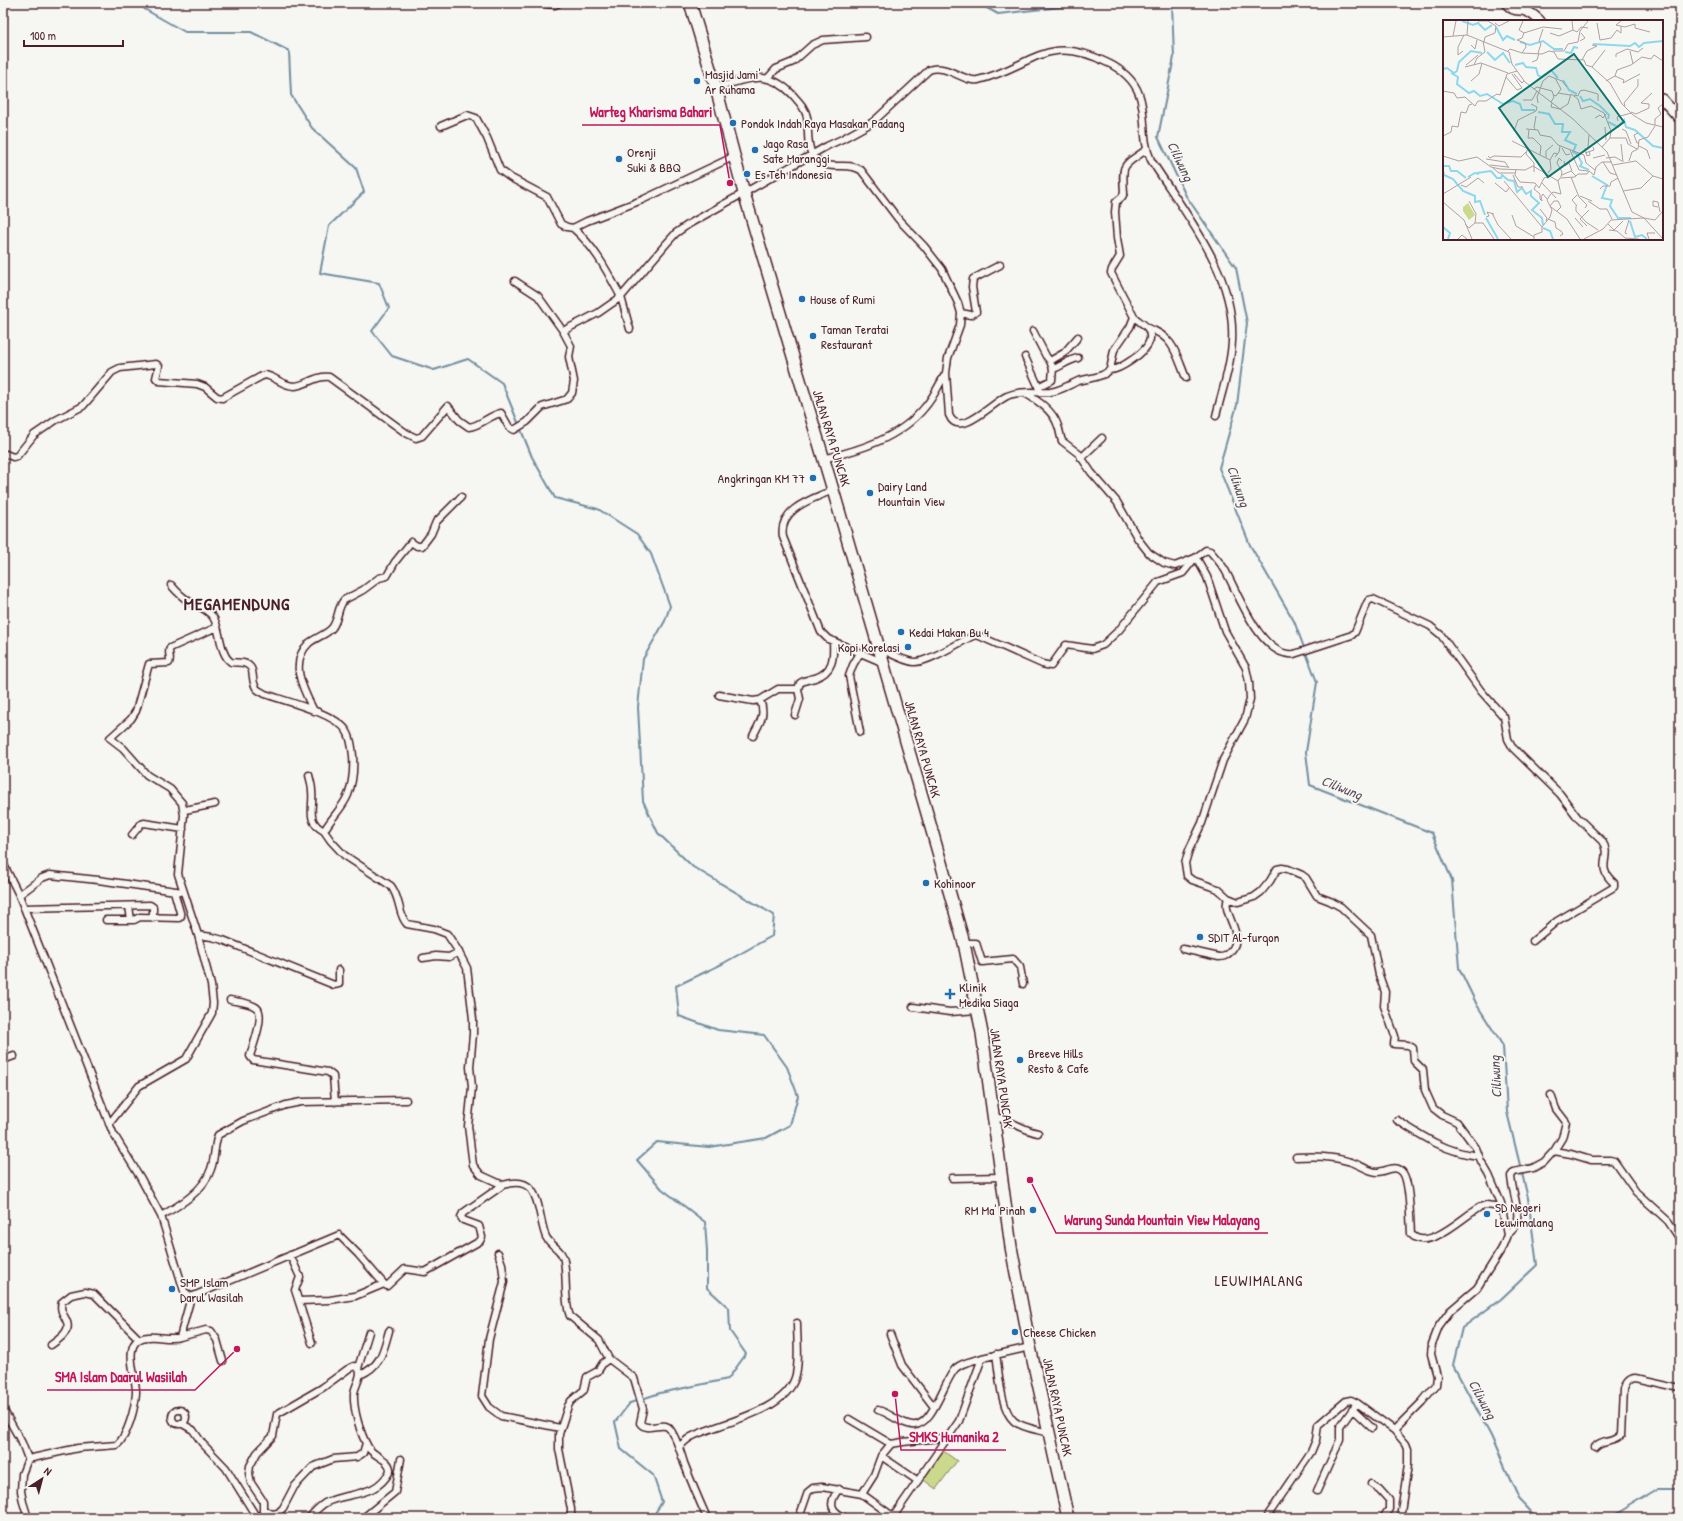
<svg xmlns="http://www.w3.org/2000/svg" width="1683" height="1521" viewBox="0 0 1683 1521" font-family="'Patrick Hand',sans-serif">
<rect width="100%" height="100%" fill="#f6f6f2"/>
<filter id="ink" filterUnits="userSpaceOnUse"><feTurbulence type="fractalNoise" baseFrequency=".025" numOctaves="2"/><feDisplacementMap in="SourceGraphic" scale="8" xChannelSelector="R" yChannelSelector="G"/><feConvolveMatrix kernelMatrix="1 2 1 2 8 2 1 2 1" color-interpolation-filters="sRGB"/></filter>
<g filter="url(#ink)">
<path fill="#cbd98d" stroke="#8a7c5c" d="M942,1450L957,1461L936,1489L921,1478Z"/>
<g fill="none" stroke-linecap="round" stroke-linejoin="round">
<path stroke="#728e9f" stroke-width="2" d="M138,3L146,10L185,32H251L289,51L291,95L312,128L356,168L364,192L329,226L320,273L379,283L389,308L372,331L392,356L434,370L468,359L502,383L532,457L555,498L598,509L637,534L651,554L670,606L665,621L643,659L638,707L643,801L658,833L693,867L774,915L772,936L722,964L676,986L679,1016L718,1030L764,1035L787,1067L798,1096L790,1125L766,1138L709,1147L657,1142L637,1160L662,1189L705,1222L707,1251V1288L729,1308L730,1331L746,1354L728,1379L660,1393L630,1403L615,1422L621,1449L653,1475L662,1502L652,1518
M978,3L998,14L1096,3
M1172,3L1174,57L1158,137L1186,196L1236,268L1247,323L1237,405L1219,468L1250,545L1294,621L1317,682L1306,752L1310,785L1432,833L1452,880L1459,968L1477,1005L1503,1046L1507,1112L1528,1198L1537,1265L1501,1299L1462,1328L1453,1365L1491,1436L1519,1499L1537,1518
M1609,1518L1659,1488H1680"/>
<defs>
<path id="street" d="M540,3L555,5L559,3
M768,78L776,69L793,62L812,45L823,40L866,37
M716,88C747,79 766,68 792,94C798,101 805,107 807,117C809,128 806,146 813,156C829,174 844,160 861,170L899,220L924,246L942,269L958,303L961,313L960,325L948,358L946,373L949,415C959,440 993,402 1007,396C1020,390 1036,393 1050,392C1060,391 1069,385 1078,381C1086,379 1094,378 1102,375C1105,374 1107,372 1110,370L1114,350L1130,327L1134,317L1111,273L1112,269L1120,256L1117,238L1115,212L1116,202L1122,197L1124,193C1122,162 1122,167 1146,150
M441,126L467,115L476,118L487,138L500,170L511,178L547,197L561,224L567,227L573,228L587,221L642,200L735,156
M961,313L971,315L976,312L972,287L973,279L1000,265
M1148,328C1174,337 1176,354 1186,378
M630,329L621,297L666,244L676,233L689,224L827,146L842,139L873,122L929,70C946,63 965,83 978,80C1032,67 1046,32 1108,63C1121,69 1134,80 1139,94C1147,115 1141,139 1151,160C1185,214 1236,273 1232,341C1231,366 1222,391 1216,416
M563,331L598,313L621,297C607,271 595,247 573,228
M1033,331L1046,356L1050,361
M1025,357L1040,390
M1053,369L1050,361L1064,353L1078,337
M1110,370C1120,370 1146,352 1149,342C1151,338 1150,333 1148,329C1146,325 1138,321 1134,317
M1038,387L1052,380L1053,369C1062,366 1068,360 1078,358
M1025,393C1038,401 1053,410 1058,426C1060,431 1060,436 1062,441L1079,454L1091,472L1117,502L1138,539L1149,553L1164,563L1175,566L1195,558L1206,550L1210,551C1215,557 1221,563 1225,570C1238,593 1261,658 1294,654L1352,635L1355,632L1367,603L1369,600L1373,599L1430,626L1441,635L1481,691L1504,717L1508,739L1513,748L1560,794L1578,818L1602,841C1613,857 1594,866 1614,883V887L1557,921L1533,941
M3,453L13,457L17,456L34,435L56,420L83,406L112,372L120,368L156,364L159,366L156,378L159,381L197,384L205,387L217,397L222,398L260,377L265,375C276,377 283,386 295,386C306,385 317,375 329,377L406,433L416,438L422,436L448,406L459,420L469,427C480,426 490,415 501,413L509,427L514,430L527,422L542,407L567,399L572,393L574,381L569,357L571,346L563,331L538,296L515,281
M1081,458L1102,438
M823,459C860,450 900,438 925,407C934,397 939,384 946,373
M833,490C813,499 778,508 783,537L821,632L828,639L884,663
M171,585C177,592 184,599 192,603C200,607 207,609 213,617C221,629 219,654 231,662C235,663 239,662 243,663C258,666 249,681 257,689C259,691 262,692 265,694C285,701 334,713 346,730C351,737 352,747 353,756C354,770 353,782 348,795C342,809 331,818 324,831L331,841L344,855L391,886C401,899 398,915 407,924L434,929L447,934L457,949L467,968L473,1019V1034L470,1067L472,1087L468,1126L473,1165L481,1175L503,1185C543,1173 536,1213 546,1237C551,1246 563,1250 564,1261C567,1276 564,1302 570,1316L599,1340L609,1359L634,1378L643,1409L640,1423C647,1433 663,1421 669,1428C676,1436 681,1453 684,1463C691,1481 699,1500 707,1518
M879,648C890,653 903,661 914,662C927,663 960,642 973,636L977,635L1042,664L1051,666L1066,645L1092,649L1103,645L1119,630L1158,582L1183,573L1195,558L1197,559L1207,577L1225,631L1246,668L1249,682L1250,699L1245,719L1223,760L1202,823L1189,850L1185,863L1187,876L1192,880L1218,889L1228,898L1238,902L1254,897L1261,892L1270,881L1277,869L1282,868L1288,869L1302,875L1306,878L1317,896L1330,901L1341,907L1371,935L1379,975L1385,992L1384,1006L1395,1036L1394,1044L1408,1045L1413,1048L1414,1061L1423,1070L1425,1090L1433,1108L1442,1115L1457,1122L1476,1148L1481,1161L1489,1175L1501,1203L1507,1235L1501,1250L1477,1288L1450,1311L1439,1326L1432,1344L1431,1354L1437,1376L1436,1385L1422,1402L1394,1430
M860,653L853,665L849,676L860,732
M719,695L753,701L760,700L778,689H798
M314,711C304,691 288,663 309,643C316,637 326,635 332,628C339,619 337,608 344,600L363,590L379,578L387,576L395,562L411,542L417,546H422L431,534L436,522L461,497
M795,715L800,699L798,689L800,683C805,680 810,679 815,678C833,672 834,658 833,642
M753,736C760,722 766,715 760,700
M309,775C310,780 312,785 312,791C314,808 305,821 324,831
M185,810L215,804
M132,835L141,824L144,823L183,829
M3,863L19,895L113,1133L140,1177L161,1216L184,1291L191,1297L180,1337C168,1341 152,1333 140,1339C123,1346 137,1379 136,1393C135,1408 128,1435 117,1445L78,1448L28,1459
M19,895L42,878L50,875L98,880L183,892
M129,906L131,920
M24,908L150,905L153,907V918
M106,920H134L140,917L179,918L181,916L174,891
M198,935L212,937L223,940L334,985L339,984V970
M964,943H976L982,962L1013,959L1020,967L1023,984
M1183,949L1219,957C1224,957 1226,956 1230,952C1244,937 1229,922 1227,908C1226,905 1227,901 1228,898
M423,958L436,956L449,957L459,952
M230,1000C238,1002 250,1002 257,1008C265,1015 253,1046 250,1056L253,1060L328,1072L333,1076L335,1102
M913,1007L950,1012L978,1010
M3,1060L14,1056
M994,1117C1010,1119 1022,1130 1038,1133
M1397,1120C1423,1137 1448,1153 1479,1156
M109,1124L139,1086L186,1059L212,1013L213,1003L211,985L198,935L178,874L184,815L182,803L170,789L147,775L123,748L110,738L131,719L136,711L149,664L169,663C172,658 167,653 170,648L217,627
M1554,1151L1571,1154L1591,1160H1610L1614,1161L1636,1192L1668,1221L1680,1239
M1296,1157C1315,1156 1332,1156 1351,1162C1359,1164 1369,1172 1377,1172C1386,1172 1396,1163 1403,1173C1410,1183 1410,1220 1411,1234C1428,1253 1465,1215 1480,1207L1486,1205L1502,1207
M952,1178L1001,1177
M161,1216C180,1205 204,1191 211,1169C215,1158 214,1146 218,1135L243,1121L286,1105L301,1102L406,1100
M1507,1235C1527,1221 1512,1196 1511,1176L1514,1172L1533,1168L1544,1162L1554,1151L1562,1138L1566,1122L1556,1109L1551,1095
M498,1253L502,1264L504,1282L489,1339L482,1396L489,1407L501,1416L560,1428
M290,1255L300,1277L295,1290L312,1343
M191,1297L339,1235L358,1254L384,1284
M299,1301L330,1300L355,1296L384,1284L387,1286L405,1269L425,1272L480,1241L482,1237L479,1226L463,1220L461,1217L463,1213L503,1185
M890,1334L902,1365L934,1407
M180,1337L206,1330L211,1331L217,1340L223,1361
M51,1345C85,1322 56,1320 62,1302L71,1295L85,1292L94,1294L139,1339
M996,1354C999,1371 1000,1409 1014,1421C1022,1428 1039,1430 1049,1433
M358,1368L369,1332
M360,1375C381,1366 383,1352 389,1331
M3,1409L22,1443L28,1459L22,1474L21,1491L23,1502L28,1518
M1352,1409L1372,1428
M878,1410C890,1413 899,1423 912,1425C933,1428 944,1379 956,1368C963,1362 974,1361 982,1358
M172 1417a7 7 0 1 1 14 0a7 7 0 1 1-14 0Z
M849,1419L891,1444
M181,1423L193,1430L202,1443L226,1468L257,1518
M679,1447C683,1443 688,1438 693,1436C722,1422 784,1412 795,1378C800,1363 797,1339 797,1323
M1595,1447C1602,1438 1614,1443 1621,1434L1623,1389C1625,1383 1628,1378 1635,1378L1680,1388
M881,1456L918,1481
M1371,1484L1379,1489L1389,1500V1509L1383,1518
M839,1489C828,1503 830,1511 846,1518
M1317,1491L1340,1440V1427L1357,1403L1394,1430L1406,1444L1408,1449V1465L1400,1518
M862,1494L874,1475L881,1456L891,1444L903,1442L949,1437
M264,1510L272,1514L278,1513L283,1508L294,1487L313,1467L333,1459L357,1457L363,1453L366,1443
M893,1517L959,1421L982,1358L1030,1347
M263,1518V1501L251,1483L249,1473L250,1466L257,1453L273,1436L277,1414L322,1388L348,1369L354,1366L358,1368L360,1372C360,1380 355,1386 354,1393C353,1409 360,1433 368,1447C373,1457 391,1459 390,1471C375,1499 348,1491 325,1503C319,1507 314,1512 309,1518
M363,1518L395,1492L401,1459
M571,1518V1509L559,1449V1434L568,1406L571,1401L584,1390L587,1377L598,1371L603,1363L609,1359
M799,1518L808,1492L813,1488L822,1487L862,1494L895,1518
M1266,1518L1311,1452L1316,1440L1318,1425L1346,1401L1351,1400L1357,1403"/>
<path id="secondary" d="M1506,3C1514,12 1516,9 1526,11C1532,13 1536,17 1540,21
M1662,99L1680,119"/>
<path id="highway" d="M690,3L716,88L744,193L833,490L926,810L964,943L982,1033L1011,1247L1030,1347L1068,1518"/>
</defs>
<use href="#street" stroke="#4a1f2b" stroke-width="9"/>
<use href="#secondary" stroke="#4a1f2b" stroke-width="12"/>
<use href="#highway" stroke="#4a1f2b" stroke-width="14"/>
<use href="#street" stroke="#f6f6f2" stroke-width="6"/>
<use href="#secondary" stroke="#f6f6f2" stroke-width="9"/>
<use href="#highway" stroke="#f6f6f2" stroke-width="11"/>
</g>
</g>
<g fill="#1f6fb2" stroke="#f6f6f2" stroke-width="1.5">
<circle cx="697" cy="81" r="4"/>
<circle cx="733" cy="123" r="4"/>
<circle cx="755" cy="150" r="4"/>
<circle cx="619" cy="159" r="4"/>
<circle cx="747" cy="174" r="4"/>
<circle cx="802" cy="299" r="4"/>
<circle cx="813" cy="336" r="4"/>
<circle cx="813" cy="478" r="4"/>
<circle cx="870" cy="493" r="4"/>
<circle cx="901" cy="632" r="4"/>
<circle cx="908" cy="647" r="4"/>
<circle cx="926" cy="883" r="4"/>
<circle cx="1200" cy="937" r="4"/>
<path d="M948 988h4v4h4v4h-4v4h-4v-4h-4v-4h4z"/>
<circle cx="1020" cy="1060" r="4"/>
<circle cx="1033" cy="1210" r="4"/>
<circle cx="1487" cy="1214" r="4"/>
<circle cx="172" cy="1289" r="4"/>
<circle cx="1015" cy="1332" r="4"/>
</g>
<g text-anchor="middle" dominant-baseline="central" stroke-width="3.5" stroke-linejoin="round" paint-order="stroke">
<g font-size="13" fill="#4a1f2b" stroke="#f6f6f2" text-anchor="start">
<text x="705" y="74">Masjid Jami'<tspan x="705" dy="15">Ar Ruhama</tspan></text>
<text x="741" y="123">Pondok Indah Raya Masakan Padang</text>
<text x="763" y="143">Jago Rasa<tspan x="763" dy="15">Sate Maranggi</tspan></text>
<text x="627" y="152">Orenji<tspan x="627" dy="15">Suki &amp; BBQ</tspan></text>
<text x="755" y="174">Es Teh Indonesia</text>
<text x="810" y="299">House of Rumi</text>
<text x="821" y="329">Taman Teratai<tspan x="821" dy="15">Restaurant</tspan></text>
<text x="805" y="478" text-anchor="end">Angkringan KM 77</text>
<text x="878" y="486">Dairy Land<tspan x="878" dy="15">Mountain View</tspan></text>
<text x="909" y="632">Kedai Makan Bu 4</text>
<text x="900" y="647" text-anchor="end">Kopi Korelasi</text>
<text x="934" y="883">Kohinoor</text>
<text x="1208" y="937">SDIT Al-furqon</text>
<text x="959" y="987">Klinik<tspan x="959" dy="15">Medika Siaga</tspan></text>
<text x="1028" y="1053">Breeve Hills<tspan x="1028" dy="15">Resto &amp; Cafe</tspan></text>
<text x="1495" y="1207">SD Negeri<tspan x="1495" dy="15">Leuwimalang</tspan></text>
<text x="1025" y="1210" text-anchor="end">RM Ma' Pinah</text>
<text x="180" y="1282">SMP Islam<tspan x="180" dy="15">Darul Wasilah</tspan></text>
<text x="1023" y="1332">Cheese Chicken</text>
</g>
<g font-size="13" fill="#4a1f2b" stroke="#f6f6f2">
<text transform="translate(832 438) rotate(73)">JALAN RAYA PUNCAK</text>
<text transform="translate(923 749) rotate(74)">JALAN RAYA PUNCAK</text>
<text transform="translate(1002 1078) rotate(82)">JALAN RAYA PUNCAK</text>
<text transform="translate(1058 1407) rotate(78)">JALAN RAYA PUNCAK</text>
</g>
<g font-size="14" font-style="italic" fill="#5b4d5c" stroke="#f6f6f2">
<text transform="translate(1181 161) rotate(65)">Ciliwung</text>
<text transform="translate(1239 486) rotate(71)">Ciliwung</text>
<text transform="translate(1342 787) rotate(22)">Ciliwung</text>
<text transform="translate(1495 1077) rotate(-93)">Ciliwung</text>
<text transform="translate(1483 1399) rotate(62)">Ciliwung</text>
</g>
<g font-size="15" letter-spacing="1" fill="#4a1f2b" stroke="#f6f6f2">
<text x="1259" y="1280">LEUWIMALANG</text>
</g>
<g font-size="17" font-weight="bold" letter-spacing="1" fill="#4a1f2b" stroke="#f6f6f2">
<text x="237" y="603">MEGAMENDUNG</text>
</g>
</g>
<g transform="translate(1443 20)">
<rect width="220" height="220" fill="#f6f6f2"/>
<path d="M25,183L32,195L26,200L20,191V187Z" fill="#cbd98d"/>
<path fill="none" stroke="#8dd8ed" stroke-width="2" d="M19,1L30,5L35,3L42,10L49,5M53,7L60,20L64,16L72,20M77,22L87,25L100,21L111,29H120M150,24L187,26L192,23L196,27L201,23L220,21M44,32L52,40L60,33L67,43M122,32L128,33L131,27L135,28M72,45L80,43L83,47L93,48L95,55L98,57L108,50L115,58M0,49L4,48L11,53L14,51L16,42L28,31L39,33M8,53L15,57L14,64L26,73L31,71L37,76L44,74L60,84L70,81L77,84L79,90H92M120,60L126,70L134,74M137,76L140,81L147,79L157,86L166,95L165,99M95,92L106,94L112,104H120L119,112H127L122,120L133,125L130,132L134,134L139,143L137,146L146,150M165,102L175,107L181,100L183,107L192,110L210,126L220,128M0,146H6L8,151H14L23,158M0,151L1,155L10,159L20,171L32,176V182L37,181L42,195M34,153L48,151L54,158H58L59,155L65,160L71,161L74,172L79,168L83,174L88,171V176L96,183L89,190L99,198L100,205M149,156L164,165L159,178L169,180L167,186L175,198H188M25,157L32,153L36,154M43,198L55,219M187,201L192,217L199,215L204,219M0,203V207L7,213L5,219M100,208L107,211L110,219"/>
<path fill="none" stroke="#b1a0a2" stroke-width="1" d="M35,1H45L53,6L52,13L42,17L41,22M80,1L76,10L81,13M129,1L130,10L134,12L138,7L145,8M178,1L173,5L182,7L192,4V8L207,12M52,3L56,6L66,1M154,3L157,20L168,18L174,10L178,13V6M81,13L100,7L119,9M107,13L116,16L130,10M24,15L25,1M10,16L13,1M0,17L24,15L66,32L69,44L82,62L130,99L164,132L189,192L201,198L220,219M137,21L142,18L138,13M28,25L32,29L34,20M20,31L15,35V27L21,15M65,31L67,29L79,33L99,34L106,31L111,32L115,39L141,40L143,45L149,47L167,63L179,84L190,95L203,103L220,107M110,31H121L125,24L135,22L137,11L145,1M187,31L190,44M79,33L83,27L82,23L74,20L79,18L81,13M95,33L98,24L96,21L100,9M173,37V34L184,29L195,32L200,28M139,40L144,31L154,26L149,25M89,42L94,40L96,33M23,45L35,35M31,45L34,38L42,32L40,21M22,47L38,43L65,53M149,47L162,30M71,54L79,63L81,61M172,56L181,60L180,63L197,54M63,57L74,70L79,68L69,54M28,61L36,54L39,43M163,61L172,56L174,50L188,45L199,37L208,39L211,35L220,41M91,69L94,67L109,71L111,77L108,82M0,71L11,73L14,78L22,77L32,86L35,81H43L54,74L57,75L64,54L74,51M115,73L127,75M111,75L113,76L118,69L112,58M131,75L135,76L137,71L141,70L155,74V81M80,80H89L94,71M95,83L94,77L100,61L106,56L119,61L124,67M109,83L108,87L117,89M182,86L181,83L195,66V59M117,89L125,84L128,74L135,79L138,89L148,86L161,93L168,111L167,118M188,92L193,94L206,88V84L198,83L209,73M93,96L91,108L93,110M152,98L157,95L160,98L163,94M175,101L174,97L188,93M212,105V99L218,94L215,88L220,84M162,107L163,120M83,109L95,110L97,115L108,117L115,125L141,135L143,143L152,150M179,109L183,111L188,124M86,110L85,118H90L98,126L97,135M71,111L75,100L93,91L94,87L88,84M195,113L191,115L194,123H196M0,116L8,112L9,106L15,107L18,92L23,93L26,85L29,84M69,121L107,140L108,149L105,153M178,124L180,142M196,126L204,130L207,139M85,127L83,134L91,143V152M145,127L146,115M159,127L167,118H183L185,124L194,129M119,128L123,135L127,134M142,128L144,136L147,135L146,131M127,130L136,150L145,151M142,133L151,130L150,127M0,136L16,141L34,137L48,147L57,149L82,150L90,146L115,161M45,136L47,138L51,136L78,137L83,132M112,137L116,132L117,126M103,138V131L110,125M150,138L162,135M163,138L172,137L179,141M43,139L62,142L66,148M107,140L111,133L115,134M121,141L122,146L126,143L129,151M186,141L189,132L195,129L196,120L205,117L212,106M160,142L167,153L174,155M47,145L65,147M170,145L193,141L210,156L220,159M50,148L56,153H72M73,149L72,155L77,162L92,163L96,168L101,158L108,156M70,155L75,167H80M119,155L128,151L133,156M118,157L119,152L114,143L116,138L119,141M128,157L136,177L144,185L142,188M61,161L99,207M52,163L63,172L66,168M99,163L113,178M18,165L23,167L35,158L41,163M93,165L91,169L97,174V179L99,181L98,177L100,174L104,179M157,169L160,166H167L168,162L175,158M180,171L198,168L210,156M0,174L28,157M137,176L149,181M145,181L157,189H164L169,199M0,182L21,200L29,219M107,186L111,181H115L118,187L114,191M133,186V191L143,202L155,210M134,186L129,180L134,175M108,187L124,199L137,219M215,187L210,186V181L215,182L217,192M97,189L104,198L103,201M49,193L55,205L68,219M69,195L73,206L91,217M43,197L46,196L44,192L51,194M132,198L140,207M105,199L112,202L113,208L118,211L120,214L117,216M32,203H40L51,219M22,204L26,208L32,203L33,194L26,181M165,204L171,210L180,201M144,206L137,199L146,190M166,210L174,211L182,218L196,219M184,214L182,213L186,200M15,219L19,215L24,219M91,219V215L99,212V207L107,197L109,190L104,180L107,175L110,172L118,174L115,161L117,158L132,157L135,154H144L146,151L151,155L153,147L159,142H169M141,219L160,209L168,200L201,198L212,200L220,191M206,219L204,213H212"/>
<path fill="#0f766e" fill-opacity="0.15" stroke="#0f766e" stroke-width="2" d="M131,34L181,102L105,157L56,88Z"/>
<rect width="220" height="220" fill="none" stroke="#4a1f2b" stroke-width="2"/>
</g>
<path fill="none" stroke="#c2185b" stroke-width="1.5" d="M730 183L720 125H582M1030 1180L1056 1233H1268M237 1349L195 1390H47M895 1394L901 1450H1006"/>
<g fill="#c2185b" stroke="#f6f6f2" stroke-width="1.5">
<circle cx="730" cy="183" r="4"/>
<circle cx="1030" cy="1180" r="4"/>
<circle cx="237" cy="1349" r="4"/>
<circle cx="895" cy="1394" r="4"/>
</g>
<g font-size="14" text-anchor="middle" font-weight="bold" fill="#c2185b" stroke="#f6f6f2" stroke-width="3.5" stroke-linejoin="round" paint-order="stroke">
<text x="651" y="117">Warteg Kharisma Bahari</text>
<text x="1162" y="1225">Warung Sunda Mountain View Malayang</text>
<text x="121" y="1382">SMA Islam Daarul Wasiilah</text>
<text x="954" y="1442">SMKS Humanika 2</text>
</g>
<rect width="1683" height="1521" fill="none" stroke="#f6f6f2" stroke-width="16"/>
<rect x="8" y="8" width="1667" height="1505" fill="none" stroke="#4a1f2b" stroke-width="1.5" filter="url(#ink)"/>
<g transform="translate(42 1479) rotate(36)" stroke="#f6f6f2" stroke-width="3" paint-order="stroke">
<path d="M0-3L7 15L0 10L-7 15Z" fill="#4a1f2b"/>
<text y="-6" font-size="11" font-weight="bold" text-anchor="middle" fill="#4a1f2b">N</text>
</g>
<path d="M24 40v6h99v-6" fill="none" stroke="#4a1f2b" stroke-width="2"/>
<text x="30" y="40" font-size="12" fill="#4a1f2b" stroke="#f6f6f2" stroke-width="3" paint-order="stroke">100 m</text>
</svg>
